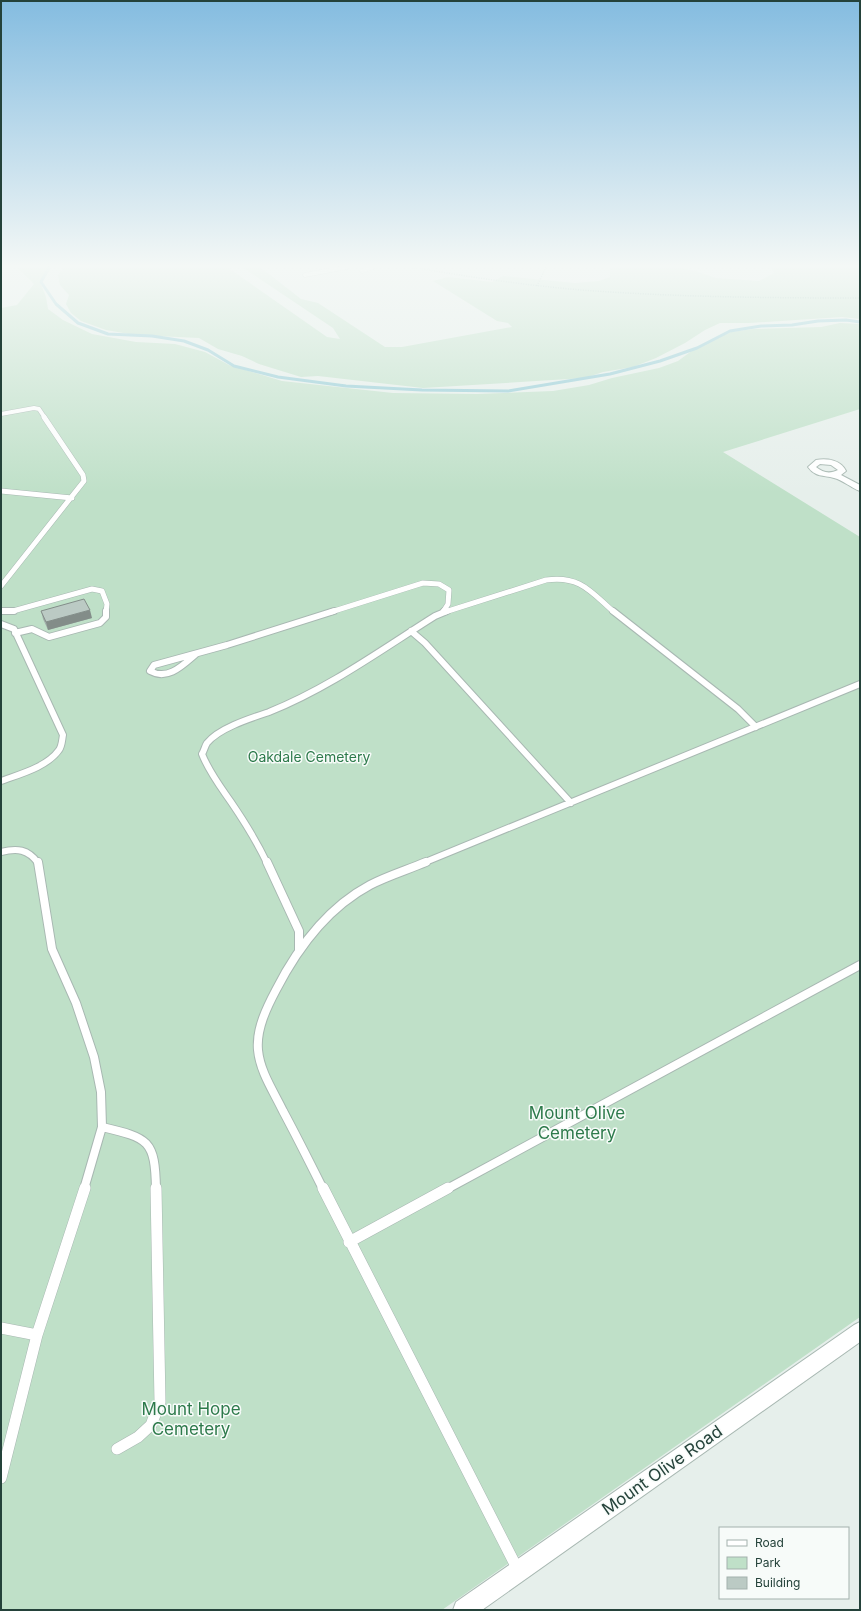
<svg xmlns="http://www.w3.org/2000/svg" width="861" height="1611" viewBox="0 0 861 1611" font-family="Inter,sans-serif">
<rect width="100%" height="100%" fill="#e6efeb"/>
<path fill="#bfe0c8" d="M17,267H52L41,284L46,297L48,309L63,320L92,334L136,342L175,344L205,352L229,365L282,381L393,393L477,394L553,391L589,385L612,378L659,368L678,361L697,347L731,332L753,329L821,327L840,323L860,324V409L723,452L860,537V1317L442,1610H1V308L17,305L34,284Z
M64,267H227L327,337L340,339L333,328L242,267H260L301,299L318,303L385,347H402L512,327L508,323L497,321L433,281L448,277L492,282L503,276L575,283L599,281L610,277V268L608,267H675L692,270L716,278L759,281L774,273L770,267H860V319L842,317L749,323H720L705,330L685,343L656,358L633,367L603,372L585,378L423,388L318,376L301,377L259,364L242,356L218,349L199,338L135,335L106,330L81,321L71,313L66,304L69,295L60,285L58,275Z"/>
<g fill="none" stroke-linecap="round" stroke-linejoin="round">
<path stroke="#8ec9d4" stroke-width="3" d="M49,267L41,282L56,304L78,323L108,334L152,336L184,341L208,350L234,366L278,377L346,386L422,390L508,391L610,374L660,361L697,348L730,331L761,326L792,325L818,321L846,320L860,322"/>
<defs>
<path id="service-far4" d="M362,271L373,267
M305,275L347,267
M1,414L34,408L39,409L45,418"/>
<path id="service-far3" d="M1,491L72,498
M1,586L84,481L83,475L44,417
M1,611H13L92,589L102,591L107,604L106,612
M331,612L423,583L439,584L449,590L448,604L443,612
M445,612L546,580C580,575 591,592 614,612"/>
<path id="service-far2" d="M1,611H14
M613,611L738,709L756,727
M442,613L444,611
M1,624L14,629L63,735C62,740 62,746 59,750C47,767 20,774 1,781
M411,631L425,643L571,803
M15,633L32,629L49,637L100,623L106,617V611
M196,654C183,665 168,681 150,671L154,665L227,645L334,611
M1,852C17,848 28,849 38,863
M267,863C257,842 244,821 231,802C220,786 209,772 202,754C204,751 205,746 207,743C219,728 251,718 269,712C329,688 381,650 435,616L447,611
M423,863L860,684"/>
<path id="service-far1" d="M38,862L52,949L76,1003L94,1057L101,1092L102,1127L84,1189
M267,862L299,931V951
M102,1127C149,1138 155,1140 156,1189
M323,1189C310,1163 297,1137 283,1111C274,1092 260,1072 258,1050C256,1029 267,1007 276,990C298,947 327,908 370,885C387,876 407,870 426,862
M447,1189L860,965"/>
<path id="service" d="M323,1188L518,1570
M349,1242L448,1188
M1,1328L37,1335
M117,1449L138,1437L151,1425L160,1402L156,1188
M1,1478L37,1335L85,1188"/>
<path id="minor" d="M816,460C827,458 841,460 846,471L841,475L860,485V491C851,488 843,480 834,478C823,475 815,477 808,467ZM820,464L831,465L838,470C830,474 823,473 816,467Z"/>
<path id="tertiary" d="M860,1322V1342L482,1610H453L456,1602L854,1325Z"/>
</defs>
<use href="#service-far4" stroke="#a8b8b2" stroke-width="5"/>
<use href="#service-far3" stroke="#a8b8b2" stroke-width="6"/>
<use href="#service-far2" stroke="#a8b8b2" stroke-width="8"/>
<use href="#service-far1" stroke="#a8b8b2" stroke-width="10"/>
<use href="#service" stroke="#a8b8b2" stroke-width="12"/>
<use href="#minor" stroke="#a8b8b2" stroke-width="2"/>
<use href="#tertiary" stroke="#a8b8b2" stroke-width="2"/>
<path stroke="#86b3a5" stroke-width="1.5" stroke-dasharray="1 1.5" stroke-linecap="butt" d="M412,267C468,277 524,285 581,290C674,297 767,298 860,298
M537,286L546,267"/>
<use href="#service-far4" stroke="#fff" stroke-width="4"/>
<use href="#service-far3" stroke="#fff" stroke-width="5"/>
<use href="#service-far2" stroke="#fff" stroke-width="6"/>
<use href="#service-far1" stroke="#fff" stroke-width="8"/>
<use href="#service" stroke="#fff" stroke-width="11"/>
<use href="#minor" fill="#fff" fill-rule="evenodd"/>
<use href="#tertiary" fill="#fff" fill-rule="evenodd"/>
</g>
<path fill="#a1aea9" d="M41,611L92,618L48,630L43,619Z"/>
<path fill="#838d89" d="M90,610L92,618L48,630L46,622Z"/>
<path fill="#bbcac4" stroke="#838d89" d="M84,599L90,610L46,622L41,611Z"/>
<linearGradient id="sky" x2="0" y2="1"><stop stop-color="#84bce0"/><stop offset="0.54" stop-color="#f4f8f6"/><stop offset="1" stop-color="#f4f8f6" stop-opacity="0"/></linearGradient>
<rect width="861" height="493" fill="url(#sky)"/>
<g text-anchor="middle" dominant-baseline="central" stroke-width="3" stroke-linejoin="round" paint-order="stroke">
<g font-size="14" fill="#2d7a4b" stroke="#f7fbf9">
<text x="309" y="756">Oakdale Cemetery</text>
</g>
<g font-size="17" fill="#2d7a4b" stroke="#f7fbf9">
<text x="577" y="1113">Mount Olive<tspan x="577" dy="20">Cemetery</tspan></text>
<text x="191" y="1409">Mount Hope<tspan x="191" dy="20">Cemetery</tspan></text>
</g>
<g font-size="17" fill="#24423a" stroke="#f7fbf9">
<text transform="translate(662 1470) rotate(-35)">Mount Olive Road</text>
</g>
</g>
<rect width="861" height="1611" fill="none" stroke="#24423a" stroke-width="4"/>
<rect x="719" y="1527" width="130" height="72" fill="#f7fbf9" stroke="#a3b1ad"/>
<rect x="727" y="1540" width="20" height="6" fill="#ffffff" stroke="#a3b1ad"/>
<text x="755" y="1547" font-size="12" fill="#24423a">Road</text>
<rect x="727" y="1557" width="20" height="12" fill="#bfe0c8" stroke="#a3b1ad"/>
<text x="755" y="1567" font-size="12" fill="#24423a">Park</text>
<rect x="727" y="1577" width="20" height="12" fill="#bbcac4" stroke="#a3b1ad"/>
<text x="755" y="1587" font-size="12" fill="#24423a">Building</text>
</svg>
